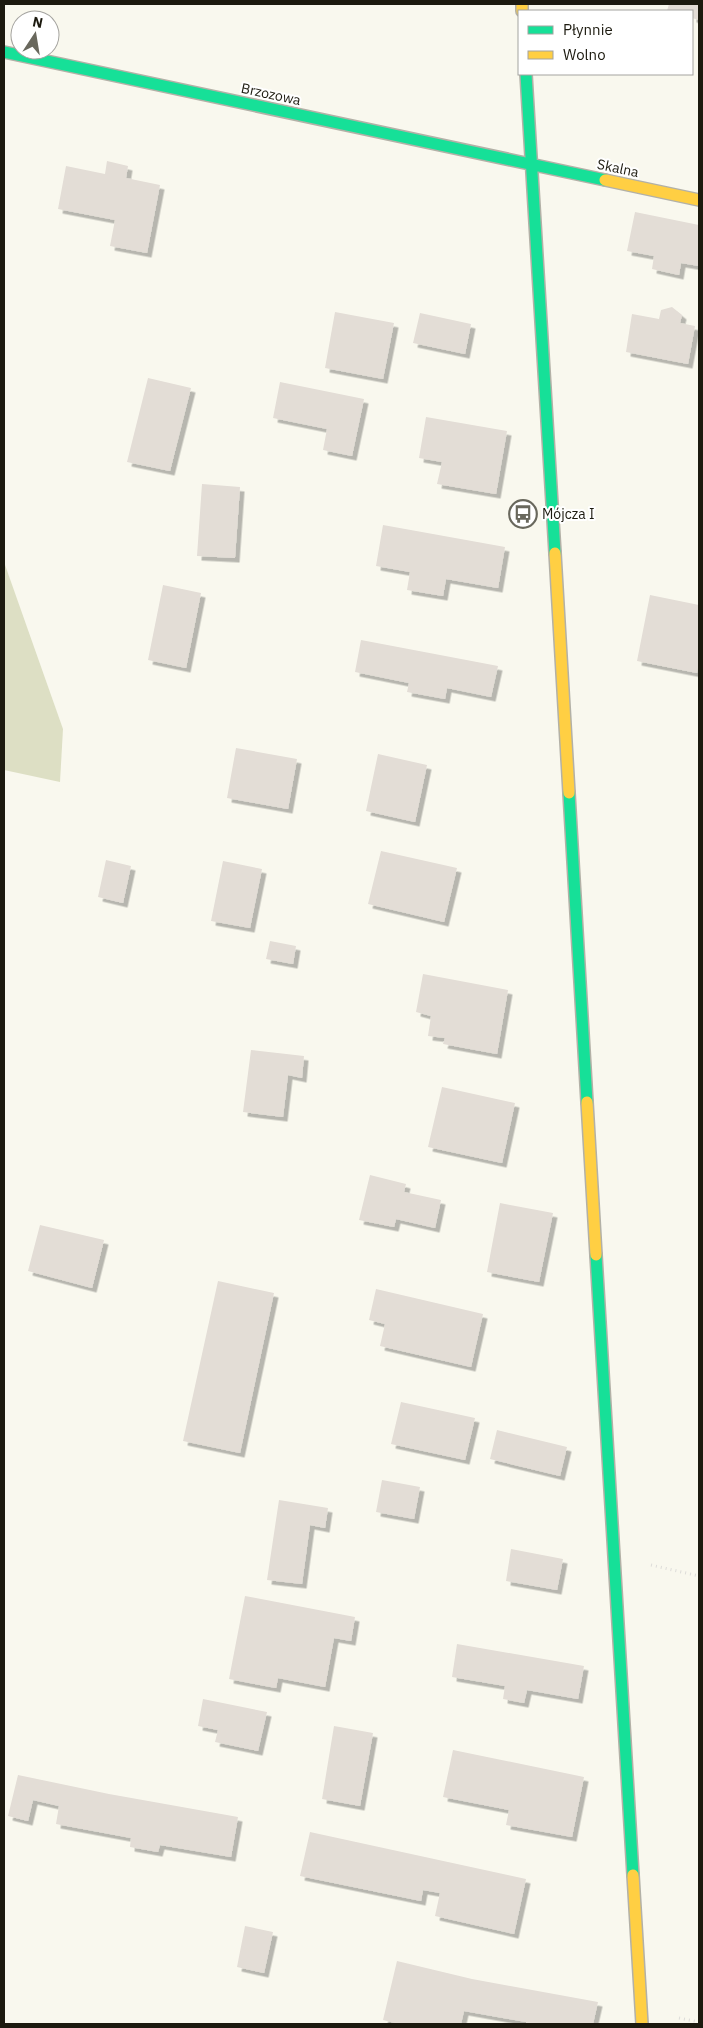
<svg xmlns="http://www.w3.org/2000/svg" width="703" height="2028" viewBox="0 0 703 2028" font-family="'IBM Plex Sans',sans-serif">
<defs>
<filter id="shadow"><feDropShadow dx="4.5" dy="4.5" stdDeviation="0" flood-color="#0004"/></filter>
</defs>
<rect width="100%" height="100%" fill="#f9f8ee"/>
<path fill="#dddfc4" d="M4,562L63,729L60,782L4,770Z"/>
<path fill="#e3ddd6" filter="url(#shadow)" d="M669,4H699V20L692,18V11H667Z
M107,161L128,166L126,178L160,185L147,253L110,246L115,220L58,209L66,166L105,174Z
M635,212L699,225V266L681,263L679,275L652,269L654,256L627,251Z
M672,307L682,315L680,323L695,326L688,364L626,352L632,314L659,319L661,310Z
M335,312L394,323L383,379L325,368Z
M420,313L471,324L465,354L413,343Z
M148,378L191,388L170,471L127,462Z
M280,382L364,399L352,456L323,450L327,429L273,418Z
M426,417L507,431L496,494L437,484L442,462L419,458Z
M202,484L240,487L235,558L197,556Z
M383,525L505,547L498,588L446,579L443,596L407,590L410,572L376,566Z
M163,585L201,593L186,668L148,660Z
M650,595L699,605V662L697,673L637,661Z
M361,640L498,666L491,697L447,688L445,699L407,692L409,683L355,672Z
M236,748L297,759L288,809L227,798Z
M378,754L427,765L415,822L366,811Z
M381,851L457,868L444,922L368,904Z
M106,860L131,866L123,903L98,897Z
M223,861L262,869L250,928L211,921Z
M270,941L296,946L293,964L266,959Z
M423,974L508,990L497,1054L443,1044L445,1038L428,1036L431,1016L416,1012Z
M251,1050L304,1056L302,1078L288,1075L283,1117L243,1112Z
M442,1087L515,1103L502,1163L428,1147Z
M370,1175L406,1184L404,1192L441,1200L435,1228L396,1219L394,1227L359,1220Z
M500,1203L553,1213L539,1282L487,1272Z
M40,1225L104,1240L92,1288L28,1271Z
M218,1281L274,1293L240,1453L183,1441Z
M376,1289L483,1314L471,1367L380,1346L385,1324L369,1320Z
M401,1402L475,1418L465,1460L391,1444Z
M497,1430L567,1447L560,1476L490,1459Z
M382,1480L420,1487L414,1519L376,1512Z
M279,1500L328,1508L325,1528L310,1525L302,1584L267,1580Z
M511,1549L563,1559L557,1590L506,1581Z
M245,1596L355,1617L351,1641L334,1638L325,1687L278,1678L276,1688L229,1679Z
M457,1644L584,1666L578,1699L527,1690L524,1703L503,1699L505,1686L452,1677Z
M203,1699L267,1712L258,1751L215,1742L218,1730L198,1726Z
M334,1726L373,1733L360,1806L322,1799Z
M453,1750L584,1777L572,1837L506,1825L509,1810L443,1797Z
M18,1775L109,1794L238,1817L231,1857L160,1845L158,1852L130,1847L131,1838L56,1824L59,1806L33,1800L28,1821L8,1816Z
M310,1832L526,1879L514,1934L435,1916L440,1893L423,1890L421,1901L300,1876Z
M245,1926L273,1932L264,1973L237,1967Z
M397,1961L472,1979L598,2002L593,2024H526V2022L464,2011L461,2024H399L383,2020Z"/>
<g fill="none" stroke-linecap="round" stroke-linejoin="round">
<defs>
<path id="fast" d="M4,52L605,180
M526,74L555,553
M569,793L587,1102
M596,1255L633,1875"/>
<path id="slow" d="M522,4V11
M605,180L699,200
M555,553L569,793
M587,1102L596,1255
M633,1875L642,2024"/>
</defs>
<use href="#fast" stroke="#b3b1a7" stroke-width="14"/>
<use href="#slow" stroke="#b3b1a7" stroke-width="14"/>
<path stroke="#dddcd9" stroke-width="3" stroke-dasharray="1 4" stroke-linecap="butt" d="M651,1565L699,1576
M679,2018L699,2022"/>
<use href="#fast" stroke="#16e098" stroke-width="11"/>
<use href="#slow" stroke="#ffcf43" stroke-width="11"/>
</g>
<defs>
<symbol id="bus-ring" viewBox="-11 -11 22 22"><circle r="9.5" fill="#fff" stroke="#69685d" stroke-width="1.5"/><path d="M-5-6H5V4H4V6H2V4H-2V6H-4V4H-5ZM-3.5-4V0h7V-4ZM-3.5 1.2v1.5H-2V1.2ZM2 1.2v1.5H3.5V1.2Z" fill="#69685d"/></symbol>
</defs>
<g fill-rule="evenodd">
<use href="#bus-ring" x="507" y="498" width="32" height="32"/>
</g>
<g text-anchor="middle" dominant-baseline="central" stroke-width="4" stroke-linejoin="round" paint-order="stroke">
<g font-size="14" fill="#1c1a0f" stroke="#fff">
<text transform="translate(271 94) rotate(12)">Brzozowa</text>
<text transform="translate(618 168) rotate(12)">Skalna</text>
</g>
<g font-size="14" fill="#1c1a0f" stroke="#fff" text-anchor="start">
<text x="542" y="514">Mójcza I</text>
</g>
</g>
<rect width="703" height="2028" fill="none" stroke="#1c1a0f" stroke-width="10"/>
<rect x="518" y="10" width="175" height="65" fill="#ffffff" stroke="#a4a39f"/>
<rect x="528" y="26" width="25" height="8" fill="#16e098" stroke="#a4a39f"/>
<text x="563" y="35" font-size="15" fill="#1c1a0f">Płynnie</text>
<rect x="528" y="51" width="25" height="8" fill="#ffcf43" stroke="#a4a39f"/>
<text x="563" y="60" font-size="15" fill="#1c1a0f">Wolno</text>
<g transform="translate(35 35) rotate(12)"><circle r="24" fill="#ffffff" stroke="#a4a39f"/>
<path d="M0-4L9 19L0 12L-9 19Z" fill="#69685d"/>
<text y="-8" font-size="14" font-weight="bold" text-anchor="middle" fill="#1c1a0f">N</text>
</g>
</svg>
